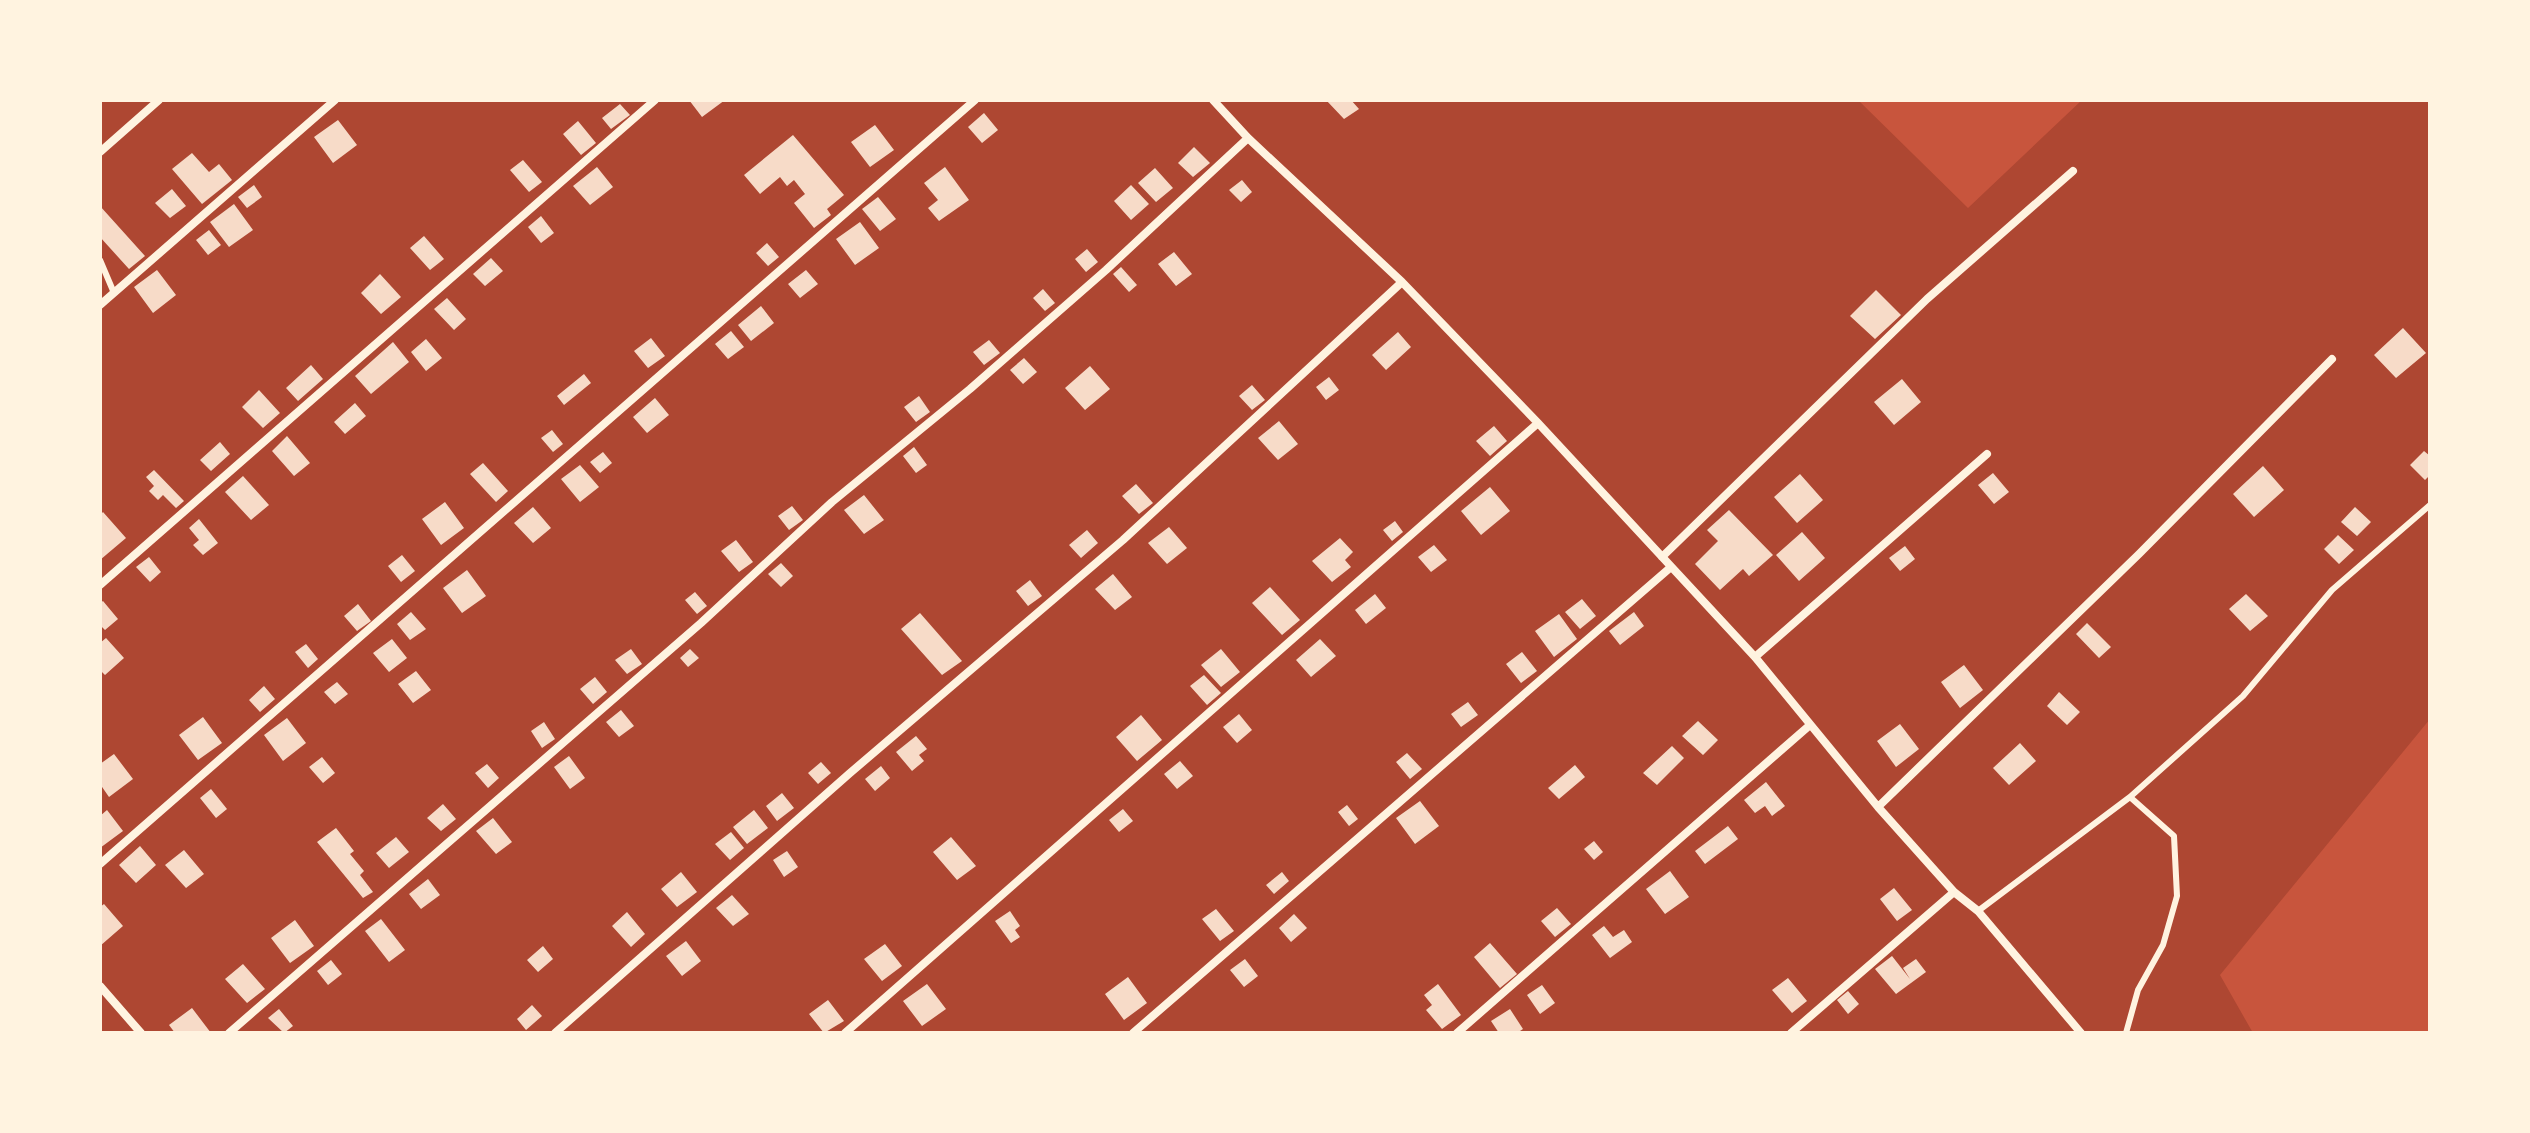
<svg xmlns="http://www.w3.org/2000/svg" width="2530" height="1133" viewBox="0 0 2530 1133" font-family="Spectral,serif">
<rect width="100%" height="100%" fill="#c8553d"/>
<path fill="#ae4732" d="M100,100H1858L1968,208L2082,100H2430V719L2220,975L2253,1033H100Z"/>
<path fill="#f7dbc8" d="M689,100H725L702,117Z
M1326,100H1351L1359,109L1344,119Z
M620,104L630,115L611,129L602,118Z
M984,113L998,130L982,143L968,127Z
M338,120L357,145L333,163L314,137Z
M578,121L596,143L581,155L563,134Z
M875,125L894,150L870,167L851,142Z
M793,135L844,195L827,209L831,215L814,228L794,203L805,194L794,180L787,186L780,177L760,194L744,175Z
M1194,147L1210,163L1193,177L1178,163Z
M192,153L209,172L219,164L232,180L202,204L172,169Z
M523,160L542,182L529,192L510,170Z
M597,167L613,187L590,205L573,186Z
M945,167L969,200L939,221L928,208L938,200L924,183Z
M1155,168L1173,188L1156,202L1138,183Z
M1242,180L1252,192L1241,202L1229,190Z
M254,185L262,197L247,208L238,197Z
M1131,185L1149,204L1131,220L1114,201Z
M172,189L186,206L170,218L155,203Z
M878,197L896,219L880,231L862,209Z
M234,204L253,230L229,247L210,222Z
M100,206L145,256L129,269L100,237Z
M541,216L554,233L541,243L528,227Z
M860,222L879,248L855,265L836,239Z
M209,230L221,245L208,255L196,240Z
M424,236L444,259L430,270L410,248Z
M767,243L779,257L768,266L756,253Z
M1087,249L1098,262L1086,272L1075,259Z
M1174,252L1192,274L1176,286L1158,264Z
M491,258L503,271L485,286L473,274Z
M1121,267L1137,285L1129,292L1113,274Z
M157,270L176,295L153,313L134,287Z
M806,270L818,284L800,298L788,284Z
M380,274L401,297L381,314L361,293Z
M1043,289L1055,303L1045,311L1033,298Z
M1876,290L1901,315L1875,339L1850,316Z
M447,298L466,319L454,330L434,309Z
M761,306L774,323L751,341L738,325Z
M2403,328L2426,353L2396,378L2374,355Z
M731,331L744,347L728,359L715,344Z
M1398,332L1411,347L1386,370L1372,355Z
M651,338L665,356L648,368L634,351Z
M426,339L442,358L426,371L411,352Z
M989,340L1000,353L984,365L973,352Z
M393,342L409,362L371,394L355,376Z
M1024,358L1037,372L1023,384L1010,370Z
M311,365L323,379L298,401L286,388Z
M1090,366L1110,389L1085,410L1065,388Z
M584,374L591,383L564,405L557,396Z
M1329,377L1339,390L1326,400L1316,387Z
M1902,379L1921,402L1894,425L1874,402Z
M1252,385L1265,400L1252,410L1239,396Z
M259,390L280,413L263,428L242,407Z
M919,396L930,412L916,422L904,407Z
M655,398L669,415L647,433L633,417Z
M355,403L366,416L345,434L334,422Z
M1279,421L1298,444L1278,460L1258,438Z
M1494,426L1507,441L1490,456L1476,441Z
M552,430L563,444L553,452L541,438Z
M287,436L310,463L294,476L272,451Z
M220,442L230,454L211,471L200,460Z
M914,447L927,465L916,473L903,456Z
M2424,451L2430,456V475L2425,480L2410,465Z
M603,452L612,463L600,473L590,462Z
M483,463L508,491L496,502L470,474Z
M580,465L599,487L580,502L561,479Z
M2263,466L2284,490L2254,517L2233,494Z
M154,470L184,501L176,508L163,495L158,500L149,491L154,486L146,477Z
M1993,473L2009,492L1994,504L1978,485Z
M1800,474L1823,500L1797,523L1774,497Z
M243,476L269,505L251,520L225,492Z
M1136,484L1153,503L1139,514L1122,496Z
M1490,487L1510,511L1481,535L1461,511Z
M864,495L884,520L864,534L844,510Z
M445,502L464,528L441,545L422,519Z
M792,506L803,520L789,530L778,516Z
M533,507L551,528L533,543L514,523Z
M2355,507L2371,522L2357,536L2341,522Z
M1729,510L1773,555L1749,576L1743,569L1720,590L1695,564L1718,541L1707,530Z
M103,512L126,538L100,560V515Z
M199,519L218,543L203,555L193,545L199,540L189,528Z
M1395,521L1403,532L1392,541L1383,530Z
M1169,527L1187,548L1167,564L1148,543Z
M1087,530L1098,543L1081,558L1069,545Z
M1802,532L1825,558L1799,581L1776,555Z
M2338,535L2354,550L2339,564L2324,549Z
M1340,538L1353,552L1345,560L1351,567L1332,582L1312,561Z
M736,540L753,562L739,572L721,551Z
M1434,545L1447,560L1431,572L1418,557Z
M1905,546L1915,559L1900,571L1889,558Z
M402,555L415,571L401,582L388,566Z
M149,557L161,572L150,582L136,567Z
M781,563L793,576L781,587L768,574Z
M467,570L486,596L462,613L443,588Z
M1113,574L1132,597L1115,610L1095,589Z
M1030,580L1042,596L1028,606L1016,591Z
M1270,587L1300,620L1282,635L1252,603Z
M695,592L707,606L697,614L685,600Z
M1375,594L1386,608L1366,624L1355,610Z
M2246,594L2268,616L2250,631L2229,609Z
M1582,599L1596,616L1580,629L1565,612Z
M103,601L118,619L105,630L100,625V603Z
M358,604L371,621L357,631L344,616Z
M411,612L426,629L410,640L397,624Z
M1634,612L1644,626L1620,645L1609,631Z
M920,613L962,661L942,675L901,629Z
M1559,614L1577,639L1554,657L1535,631Z
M2087,623L2111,647L2099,658L2076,634Z
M106,638L124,658L105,675L100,670V643Z
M392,639L407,658L389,672L373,653Z
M1320,639L1336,656L1311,677L1296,660Z
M306,644L318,659L308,668L295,652Z
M631,649L642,664L627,674L615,660Z
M690,649L699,658L688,667L680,658Z
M1221,649L1240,672L1221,687L1201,665Z
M1522,652L1537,671L1521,683L1506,664Z
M1964,665L1983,690L1960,708L1941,682Z
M416,671L431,690L413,703L398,684Z
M1204,675L1221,693L1207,705L1190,686Z
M595,677L607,692L593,704L580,689Z
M337,682L348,694L335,704L324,692Z
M264,686L275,699L260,712L249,700Z
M2059,692L2080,712L2067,725L2047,706Z
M1468,702L1478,715L1461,727L1451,714Z
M621,710L634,726L619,737L606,722Z
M1239,714L1252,730L1237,743L1223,727Z
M1141,715L1162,740L1137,761L1116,737Z
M203,717L222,743L198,760L179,735Z
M287,718L306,743L283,761L264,735Z
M1698,721L1718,740L1703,755L1682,736Z
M544,722L555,739L542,748L531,731Z
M1900,724L1919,749L1896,767L1877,741Z
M916,736L927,749L919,755L924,761L912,771L896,752Z
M2020,743L2036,761L2009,785L1993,768Z
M1672,746L1684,758L1657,785L1643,773Z
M1407,753L1422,769L1410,779L1396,762Z
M114,754L133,779L109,797L100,784V764Z
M569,756L585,778L570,789L554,767Z
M322,757L335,773L323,783L309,767Z
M1180,761L1193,776L1177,789L1164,774Z
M821,762L831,773L818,784L808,773Z
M487,764L499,778L488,788L475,773Z
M1575,765L1585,777L1559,799L1548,788Z
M881,766L890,778L875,791L865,779Z
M1766,782L1785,806L1772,816L1765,806L1755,813L1744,800Z
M211,789L227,809L216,818L200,798Z
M782,793L794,808L777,821L766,806Z
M1420,801L1439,826L1415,844L1396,818Z
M443,804L456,819L441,831L427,818Z
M1347,805L1358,819L1349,826L1338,812Z
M1123,809L1133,821L1119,832L1109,820Z
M107,810L123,831L100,848V816Z
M754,810L768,828L747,844L733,827Z
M493,818L512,842L496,854L476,831Z
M1728,826L1738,839L1705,864L1695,851Z
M336,828L354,851L350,854L364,871L360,875L373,892L363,898L317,842Z
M731,832L744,848L730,860L715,844Z
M396,837L409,852L389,868L376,853Z
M951,837L976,866L957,880L933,852Z
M1594,841L1603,852L1594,860L1584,849Z
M140,846L156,865L136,883L119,865Z
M184,850L204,874L186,888L165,865Z
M787,851L798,867L784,877L773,860Z
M1670,871L1689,897L1665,914L1646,889Z
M681,872L697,892L677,907L661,889Z
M1282,872L1289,881L1274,894L1266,885Z
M428,879L440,895L421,909L409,894Z
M1894,888L1912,910L1897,921L1880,899Z
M732,895L749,914L733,926L716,908Z
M104,904L123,926L100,946V907Z
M1557,908L1571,924L1555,937L1541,921Z
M1216,909L1234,931L1220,941L1202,919Z
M1010,911L1020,926L1015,930L1020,937L1011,943L995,921Z
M627,912L645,934L631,947L612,926Z
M1294,914L1307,928L1291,942L1279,928Z
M381,919L405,950L389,962L365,931Z
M295,920L314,946L290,963L271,938Z
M1604,926L1613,937L1624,930L1632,942L1610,958L1592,935Z
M686,941L701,961L682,976L666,956Z
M1490,943L1517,974L1500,988L1474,957Z
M885,944L902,966L882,981L864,959Z
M543,946L553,959L538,972L527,960Z
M1892,956L1910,979L1903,968L1916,959L1926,972L1896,994L1875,969Z
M1245,959L1258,976L1244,987L1230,970Z
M331,960L342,974L328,985L317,971Z
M243,964L265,989L247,1003L225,979Z
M1128,977L1147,1003L1124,1020L1105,994Z
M1788,978L1807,1001L1792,1013L1772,990Z
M927,984L946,1009L922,1026L903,1001Z
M1438,984L1461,1015L1442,1029L1426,1010L1432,1005L1424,995Z
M1542,985L1555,1003L1540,1014L1527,995Z
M1848,991L1859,1004L1848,1014L1837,1000Z
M828,1000L844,1021L824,1033L809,1014Z
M532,1005L542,1016L526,1030L517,1019Z
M192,1008L211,1033H175L169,1025Z
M279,1009L293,1026L284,1033L268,1018Z
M1510,1009L1523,1029L1517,1033H1499L1491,1021Z"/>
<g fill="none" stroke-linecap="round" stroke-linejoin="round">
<path stroke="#fff3e0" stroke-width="6" d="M100,260L114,293
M1978,911L2130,797L2243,696L2332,590L2430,505
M2126,1033L2138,990L2163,945L2177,896L2174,836L2130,797"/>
<path stroke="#fff3e0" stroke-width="8" d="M1213,100L1248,138L1402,282L1538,423L1755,657L1878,807L1954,892L1978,911L2081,1033
M100,152L159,100
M100,305L335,100
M1662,557L1927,299L2073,171
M100,585L655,100
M1755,657L1987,454
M1878,807L2139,554L2332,359
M100,864L975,100
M100,986L141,1033
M229,1033L701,623L832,502L970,389L1106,270L1248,138
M555,1033L850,773L1123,540L1402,282
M845,1033L1538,423
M1133,1033L1671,567
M1457,1033L1810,725
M1791,1033L1954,892"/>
</g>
<rect width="2530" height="1133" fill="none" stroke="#fff3e0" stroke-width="204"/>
</svg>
